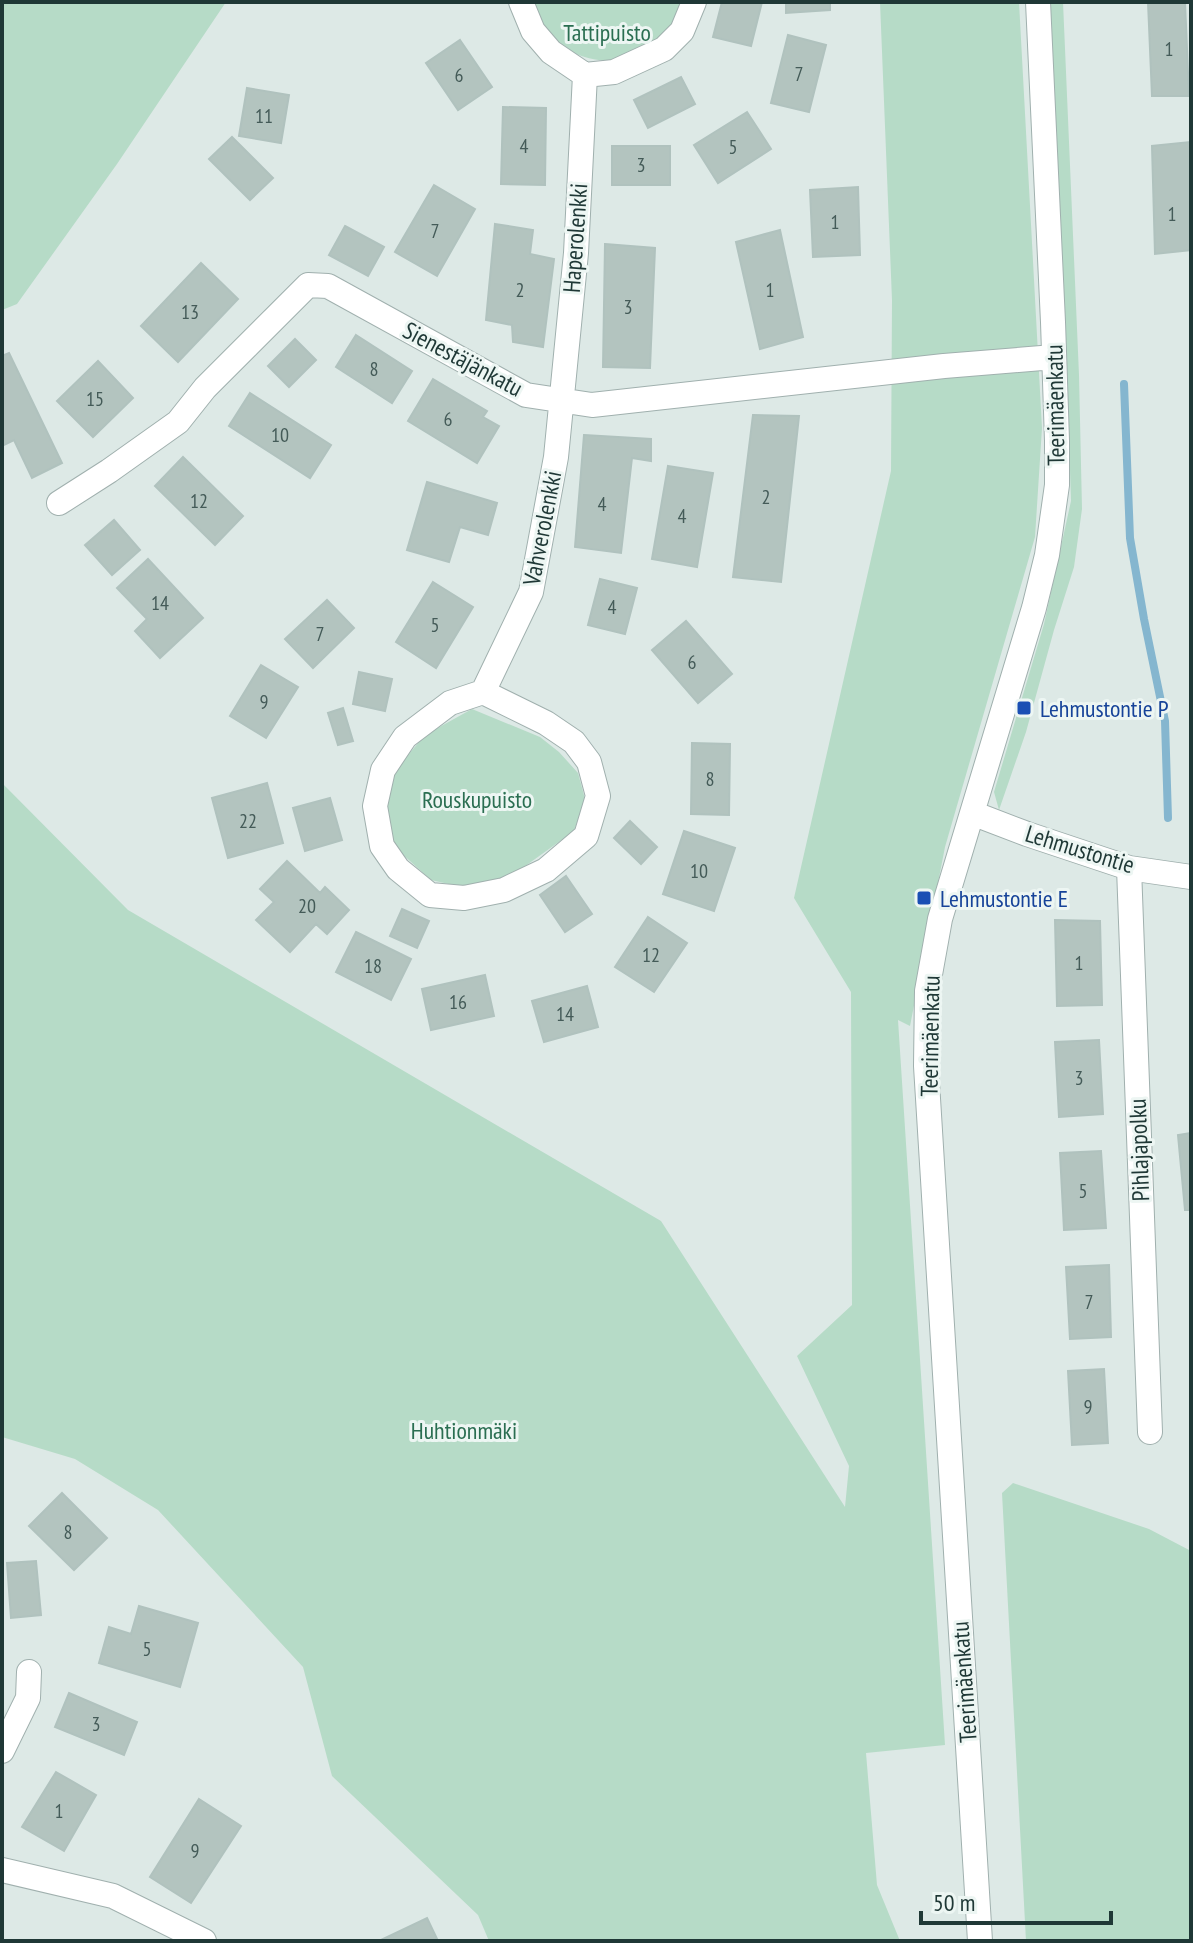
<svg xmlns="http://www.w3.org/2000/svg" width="1193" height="1943" viewBox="0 0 1193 1943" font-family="'PT Sans Narrow',sans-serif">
<rect width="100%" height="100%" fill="#dde9e6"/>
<path fill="#b6dbc7" d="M2,2H226L117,164L17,304L2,310Z
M531,2H683C679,11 676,22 670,30C634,74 573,69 541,25C536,18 534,10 531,2Z
M880,2H1019L1042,428L1035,537L945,847L910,1026L898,1020L945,1745L866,1753L877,1885L900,1941H489L478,1915L332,1776L303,1667L158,1510L75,1459L2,1437V783L128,910L661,1221L845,1507L849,1466L797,1356L852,1305L851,992L794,898L891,471L892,300Z
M1047,2H1063L1079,375L1082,509L1074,567L1054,630L1026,732L999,810L994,792L1044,624L1071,501L1067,379Z
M472,709L540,737L559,752L578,773L585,799L574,831L510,877L462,887L431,880L400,852L388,830L384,808L396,769L425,735Z
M1013,1483L1149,1529L1191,1551V1941H1026L1002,1493Z"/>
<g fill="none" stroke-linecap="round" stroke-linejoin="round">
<path stroke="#85b6cf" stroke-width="8" d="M1124,384L1130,538L1144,619L1165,721L1168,818"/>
</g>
<path fill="#b3c4bf" stroke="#b0c2be" stroke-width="2" d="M722,2H762L751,46L713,37Z
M786,2H830V10L786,13Z
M1148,2H1185L1189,96H1152Z
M788,35L826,45L809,112L771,103Z
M460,40L492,87L458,110L426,63Z
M681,77L695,104L648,128L634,100Z
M247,88L289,95L281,143L239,136Z
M503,107L546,108L545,185L501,184Z
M747,112L771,149L718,183L694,145Z
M232,137L273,178L250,200L209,159Z
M1190,142L1191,250L1155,254L1152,146Z
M612,146H670V185H612Z
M434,185L475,209L437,276L395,252Z
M858,187L860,255L813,257L810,190Z
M495,224L533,230L530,254L554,259L543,347L513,342L512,325L486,320Z
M345,226L384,247L368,276L329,255Z
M780,230L803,337L760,349L736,242Z
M605,244L655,248L650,368L603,367Z
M201,263L238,299L178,362L141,326Z
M356,335L412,371L392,403L336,367Z
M295,339L316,360L289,387L268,366Z
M9,353L62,463L32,478L14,440L2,446V356Z
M98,361L133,398L93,437L57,401Z
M433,379L487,411L483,417L499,426L477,463L408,421Z
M250,393L331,445L310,478L229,426Z
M753,415L799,416L781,582L733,577Z
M584,435L651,439V461L632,458L621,553L575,547Z
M183,457L243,516L215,545L155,486Z
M668,466L713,473L697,567L652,559Z
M427,482L497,503L488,535L460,527L449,562L407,550Z
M114,520L140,550L112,575L85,545Z
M148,559L203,618L160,658L135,631L147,619L117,588Z
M600,579L637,588L625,634L588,625Z
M433,582L473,607L436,668L396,642Z
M327,600L354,628L313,668L285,639Z
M686,621L732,674L698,703L652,650Z
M261,665L298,687L266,738L230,716Z
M359,672L392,679L385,711L353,704Z
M343,708L353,741L338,745L328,713Z
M692,743L730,744L729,815L691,814Z
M267,783L283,843L228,858L212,798Z
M330,798L342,840L305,851L293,808Z
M630,821L657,847L641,864L614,838Z
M684,831L735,848L714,911L663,894Z
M287,861L320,893L325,887L349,910L327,934L316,924L290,952L256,920L274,902L260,889Z
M566,876L592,914L565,932L540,895Z
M402,909L429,921L417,948L390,936Z
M648,917L687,943L654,992L615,967Z
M1055,920L1100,921L1102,1005L1057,1006Z
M356,932L411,959L391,1000L336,972Z
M485,975L494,1016L431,1030L422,989Z
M587,986L598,1027L544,1042L532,1001Z
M1099,1040L1103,1114L1059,1117L1055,1042Z
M1191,1133V1210H1185L1178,1135Z
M1101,1151L1106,1228L1064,1230L1060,1153Z
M1109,1265L1111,1337L1070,1339L1066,1267Z
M1104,1369L1108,1443L1072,1445L1068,1371Z
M62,1493L107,1538L74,1570L29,1526Z
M36,1561L41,1615L11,1618L7,1563Z
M139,1606L198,1623L180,1687L99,1663L109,1627L131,1634Z
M69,1693L137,1722L124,1755L55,1727Z
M56,1772L96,1795L64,1851L22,1827Z
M199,1799L241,1826L191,1903L150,1877Z
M427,1918L438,1941H379Z"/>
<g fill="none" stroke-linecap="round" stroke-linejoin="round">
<defs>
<path id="minor" d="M521,2L533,31L551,52L585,75L614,72L664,49L682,31L694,2
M59,503L109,471L178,422L205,388L308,285L328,286L526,395L592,405L944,366L1054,357
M483,692L546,723L574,742L589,762L598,796L586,836L546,870L504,890L464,898L430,895L398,869L382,846L375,806L383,770L405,737L450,703L483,692L531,592L556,457L576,253L585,75
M972,813L1027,834L1129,868L1191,877
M1129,868L1150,1432
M2,1751L28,1698L29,1672
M2,1870L113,1896L204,1941
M980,1941L926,1066L927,991L940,919L1034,608L1047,555L1057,485V441L1053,322L1038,2"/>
</defs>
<use href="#minor" stroke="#a0b0ae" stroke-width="26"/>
<use href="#minor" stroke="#fff" stroke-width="24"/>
</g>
<g fill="#1a4fb4" stroke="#edf6f3" stroke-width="3">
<rect x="1016" y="700" width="16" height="16" rx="4"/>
<rect x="916" y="890" width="16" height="16" rx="4"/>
</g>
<g text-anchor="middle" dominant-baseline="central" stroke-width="6" stroke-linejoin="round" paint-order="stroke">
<g font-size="20" fill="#445b58">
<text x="1169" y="49">1</text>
<text x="799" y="74">7</text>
<text x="459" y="75">6</text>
<text x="264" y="116">11</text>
<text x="524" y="146">4</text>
<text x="733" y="147">5</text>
<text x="641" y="165">3</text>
<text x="1172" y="214">1</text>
<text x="835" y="222">1</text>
<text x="435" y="231">7</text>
<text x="520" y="290">2</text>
<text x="770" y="290">1</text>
<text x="628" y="307">3</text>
<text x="190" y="312">13</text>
<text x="374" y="369">8</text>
<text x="95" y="399">15</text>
<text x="448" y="419">6</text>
<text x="280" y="435">10</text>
<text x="766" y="497">2</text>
<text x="199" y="501">12</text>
<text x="602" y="504">4</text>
<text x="682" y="516">4</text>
<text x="160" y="603">14</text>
<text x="612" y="607">4</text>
<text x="435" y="625">5</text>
<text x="320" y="634">7</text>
<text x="692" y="662">6</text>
<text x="264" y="702">9</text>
<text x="710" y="779">8</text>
<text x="248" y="821">22</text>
<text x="699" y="871">10</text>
<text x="307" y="906">20</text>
<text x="651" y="955">12</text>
<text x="1079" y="963">1</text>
<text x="373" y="966">18</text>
<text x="458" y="1002">16</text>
<text x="565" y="1014">14</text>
<text x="1079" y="1078">3</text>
<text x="1083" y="1191">5</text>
<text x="1089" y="1302">7</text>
<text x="1088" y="1407">9</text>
<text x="68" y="1532">8</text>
<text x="147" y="1649">5</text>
<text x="96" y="1724">3</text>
<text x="59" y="1811">1</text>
<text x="195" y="1851">9</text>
</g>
<g font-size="24" fill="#2a6e51" stroke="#edf6f3">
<text x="607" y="32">Tattipuisto</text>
<text x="477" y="799">Rouskupuisto</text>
<text x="464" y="1430">Huhtionmäki</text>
</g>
<g font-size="24" fill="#1f3836" stroke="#edf6f3">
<text transform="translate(575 238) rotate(-86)">Haperolenkki</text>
<text transform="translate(463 359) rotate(28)">Sienestäjänkatu</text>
<text transform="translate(1055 405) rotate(-91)">Teerimäenkatu</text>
<text transform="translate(542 528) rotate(-79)">Vahverolenkki</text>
<text transform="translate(1080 849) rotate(17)">Lehmustontie</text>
<text transform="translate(930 1036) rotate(-89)">Teerimäenkatu</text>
<text transform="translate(1139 1150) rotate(-92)">Pihlajapolku</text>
<text transform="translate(964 1682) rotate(-94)">Teerimäenkatu</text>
</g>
<g font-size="24" fill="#164399" stroke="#edf6f3" text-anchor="start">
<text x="1040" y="708">Lehmustontie P</text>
<text x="940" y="898">Lehmustontie E</text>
</g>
</g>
<rect width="1193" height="1943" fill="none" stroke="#1f3836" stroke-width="8"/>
<path d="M921 1911v12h190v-12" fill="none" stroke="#1f3836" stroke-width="4"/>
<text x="933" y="1911" font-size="24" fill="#1f3836" stroke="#edf6f3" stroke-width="6" paint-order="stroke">50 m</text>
</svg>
